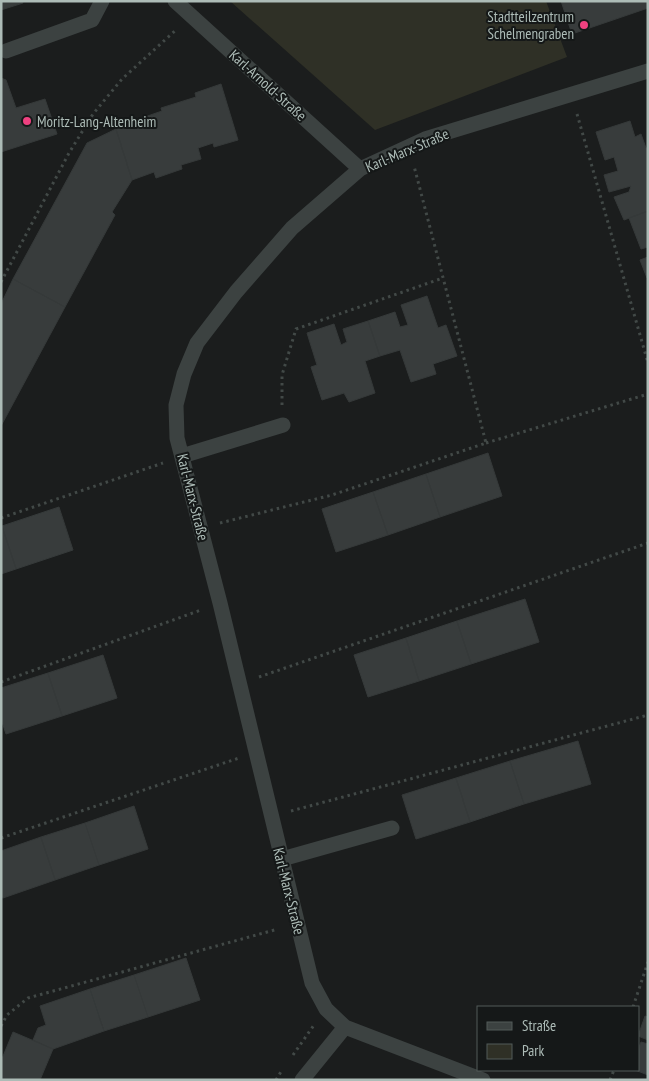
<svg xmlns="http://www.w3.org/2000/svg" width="649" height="1081" viewBox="0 0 649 1081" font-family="'PT Sans Narrow',sans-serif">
<rect width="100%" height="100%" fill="#1b1d1d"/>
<path fill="#2f3026" d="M230,1H546L567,57L375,130Z"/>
<path fill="#383c3c" stroke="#353939" d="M1,1H22L23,3L1,10Z
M561,1H648V8L572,34Z
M1,78L6,80L16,108L45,99L57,134L1,152Z
M221,84L238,140L214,147L213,143L198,148L201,159L181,165L182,169L156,178L154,172L132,180L116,129L139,122V119L162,111L161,108L196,97L195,93Z
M630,121L635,137L641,134L646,148H648V211L624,220L614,197L629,192L631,186L609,192L604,175L618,171L614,157L605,160L596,132Z
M116,129L132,180L112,212L115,215L65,307L13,279L87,143Z
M648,211V247L641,249L629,218Z
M648,257V277L647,278L640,260Z
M13,279L65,307L1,426V304Z
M427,296L438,328L446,325L457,356L433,364L436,374L411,382L400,350L380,356L368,321L395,312L400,327L408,325L401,305Z
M368,321L380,356L365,361L375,393L349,402L344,393L322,400L311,367L317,365L307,333L334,324L341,345L347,342L343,329Z
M488,453L502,496L440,517L426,474Z
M426,474L440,517L388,535L373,492Z
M373,492L388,535L336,552L322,509Z
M59,507L73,550L16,569L2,526Z
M1,526H2L16,569L1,574Z
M525,599L539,642L471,664L457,621Z
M457,621L471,664L419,681L406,638Z
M406,638L419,681L368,697L354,655Z
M103,655L117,698L62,716L48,673Z
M48,673L62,716L6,734L1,719V688Z
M578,741L591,784L524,804L510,761Z
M510,761L524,804L470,822L456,778Z
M456,778L470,822L416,839L402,795Z
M134,806L148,849L99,865L85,823Z
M85,823L99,865L55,880L41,837Z
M41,837L55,880L3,898L1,897V851Z
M186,958L200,1000L148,1017L134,975Z
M134,975L148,1017L104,1031L90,989Z
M90,989L104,1031L53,1049L33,1040L38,1028L46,1025L40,1006Z
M645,1016L648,1017V1040L638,1036Z
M13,1032L53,1049L40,1080H1V1061Z
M641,1042L648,1044V1075L635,1070H638V1050Z"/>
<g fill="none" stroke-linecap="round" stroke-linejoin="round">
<path stroke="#424947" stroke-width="3" stroke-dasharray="2.5 4" stroke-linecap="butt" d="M577,114L648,363
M1,282L69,153L93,114L122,79L177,29
M282,405V375L296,329L443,278
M486,443L648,394
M1,518L163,463
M220,523L332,495L486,443L414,166
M259,677L648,543
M1,682L201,610
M291,811L648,715
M1,838L239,758
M633,1007L648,962
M1,1026L7,1015L28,998L278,929
M293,1055L314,1025
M276,1080L282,1070
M610,1080L614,1070"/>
<path stroke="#3c4241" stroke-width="15" d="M6,51L92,20L102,1
M182,456L283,425
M282,859L392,828"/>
<path stroke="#3c4241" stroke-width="15" d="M175,1L360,169
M302,1080L345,1027
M483,1080L345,1027L326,1009L312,983L220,603L177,438L176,405L184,374L197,343L236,292L292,228L360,169L425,139L648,71"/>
</g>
<g fill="#ef4180" stroke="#151818" stroke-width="2">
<circle cx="584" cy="25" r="5"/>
<circle cx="27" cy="121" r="5"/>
</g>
<g text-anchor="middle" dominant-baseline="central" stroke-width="4" stroke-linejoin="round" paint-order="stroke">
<g font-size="15" fill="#adbcb7" stroke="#151818" text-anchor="end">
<text x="574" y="16">Stadtteilzentrum<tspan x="574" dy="17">Schelmengraben</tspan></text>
<text x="37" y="121" text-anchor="start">Moritz-Lang-Altenheim</text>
</g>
<g font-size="15" fill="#adbcb7" stroke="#151818">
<text transform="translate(268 85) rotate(42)">Karl-Arnold-Straße</text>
<text transform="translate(407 150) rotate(-23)">Karl-Marx-Straße</text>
<text transform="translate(193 497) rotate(76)">Karl-Marx-Straße</text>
<text transform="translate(289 891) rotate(76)">Karl-Marx-Straße</text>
</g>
</g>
<rect width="649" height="1081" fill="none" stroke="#adbcb7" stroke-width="5"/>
<rect x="477" y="1006" width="162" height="65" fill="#151818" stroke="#525a58"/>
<rect x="487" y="1022" width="25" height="8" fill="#3c4241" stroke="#525a58"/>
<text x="522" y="1031" font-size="15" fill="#adbcb7">Straße</text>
<rect x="487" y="1044" width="25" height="15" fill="#2f3026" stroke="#525a58"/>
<text x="522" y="1056" font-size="15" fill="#adbcb7">Park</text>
</svg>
